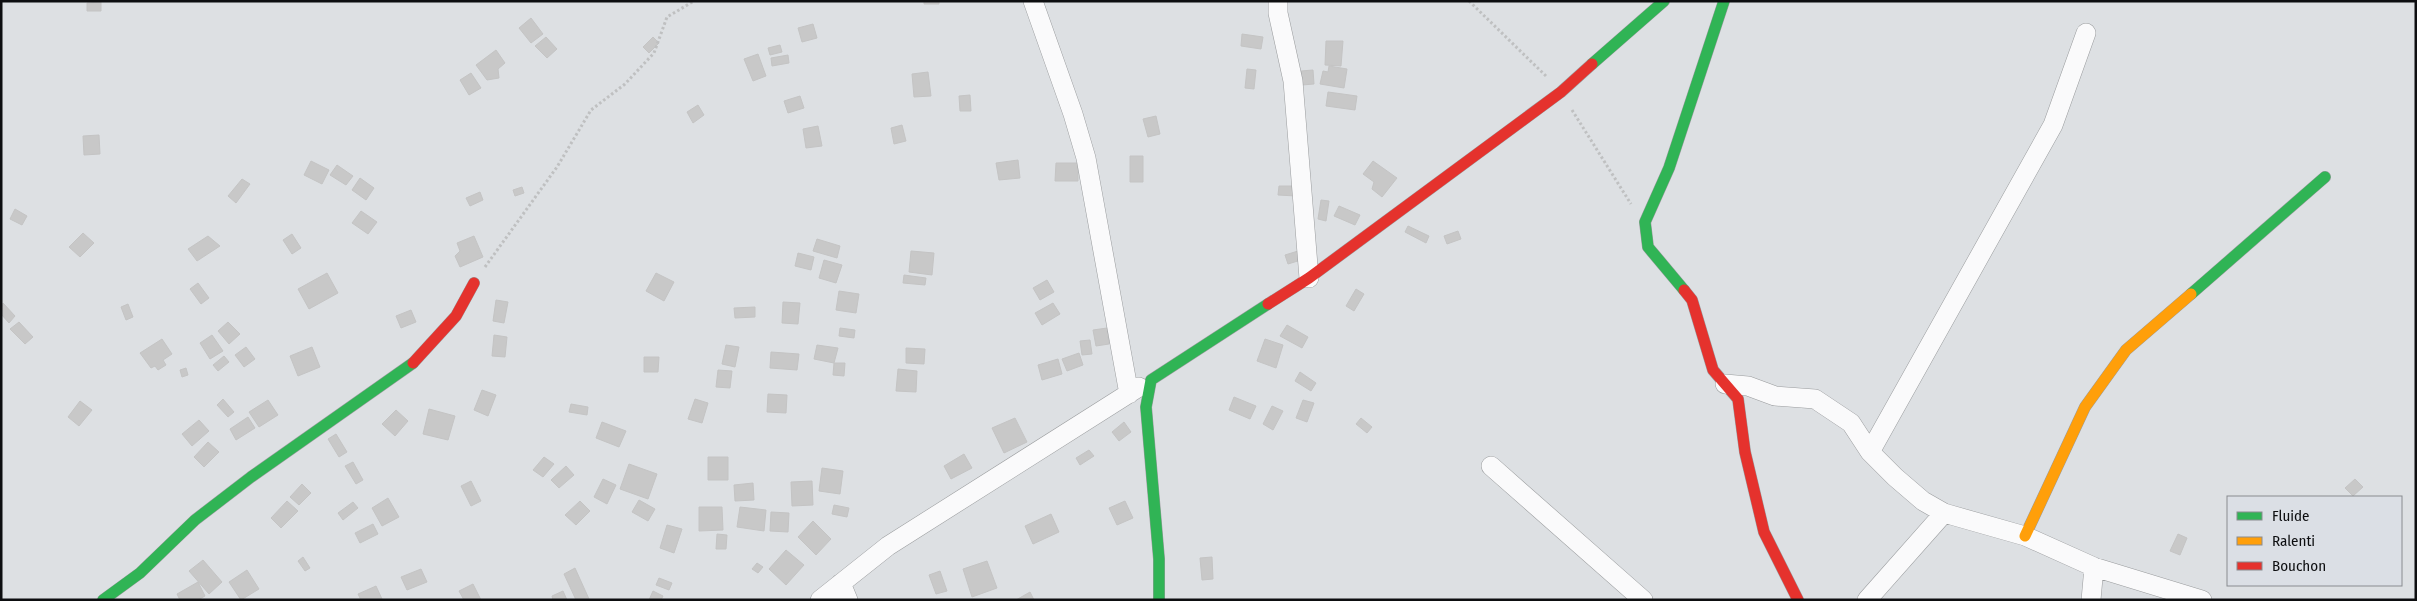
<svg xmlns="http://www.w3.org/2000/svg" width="2417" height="601" viewBox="0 0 2417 601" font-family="'Fira Sans Condensed',sans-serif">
<rect width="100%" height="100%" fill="#dde0e3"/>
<path fill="#c8c8c8" stroke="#c4c4c4" d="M924,1H939V4H924Z
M101,2V11H87V3Z
M531,18L543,34L531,43L519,28Z
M813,24L817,38L802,42L798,28Z
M1242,34L1263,37L1261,49L1241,46Z
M546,37L557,49L547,58L535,46Z
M653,37L659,43L649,53L643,47Z
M1326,41H1343L1341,66L1325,65Z
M780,45L782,52L770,55L768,48Z
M496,50L505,63L498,69L499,78L487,80L476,65Z
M758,54L766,76L753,81L744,59Z
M788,55L789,63L772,66L771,58Z
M1329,66L1347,69L1344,88L1320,84L1323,71L1328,72Z
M1247,69L1256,70L1254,89L1245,88Z
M1313,70L1314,84L1302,85L1301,71Z
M928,72L931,96L914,97L912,74Z
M471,73L481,88L469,95L460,80Z
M1328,92L1357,96L1355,110L1326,106Z
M970,95L971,111H960L959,96Z
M800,96L804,108L788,113L784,101Z
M698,105L704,115L693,123L687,112Z
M1156,116L1160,134L1148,137L1143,119Z
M902,125L906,141L894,144L891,128Z
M818,126L822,146L806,148L803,129Z
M99,135L100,154L84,155L83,136Z
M1130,156H1143V182H1130Z
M1018,160L1020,178L999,180L996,163Z
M311,161L329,170L322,184L304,175Z
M1373,161L1397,178L1382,197L1372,189L1374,182L1363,174Z
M1056,163H1078V181H1055Z
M337,165L353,176L346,185L330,175Z
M360,178L374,188L366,200L352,190Z
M242,179L250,184L236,203L228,196Z
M1279,186H1296V196L1278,195Z
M522,187L524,193L515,196L513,190Z
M480,192L483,200L470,206L466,198Z
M1321,200L1329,201L1326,221L1318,219Z
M1339,206L1360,215L1355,225L1334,216Z
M15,209L27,216L22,225L10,219Z
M361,211L377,222L368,234L352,223Z
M1408,226L1429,236L1426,243L1405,232Z
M1458,231L1461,239L1447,244L1444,236Z
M83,233L94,243L80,257L69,247Z
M292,234L301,248L292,254L283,240Z
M208,236L220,246L197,261L188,249Z
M474,236L483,257L460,267L455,256L460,251L457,243Z
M817,239L840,246L837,258L813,251Z
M911,251L934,253L932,275L909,272Z
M1298,251L1301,260L1288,264L1285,255Z
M798,253L814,257L811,270L795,266Z
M824,260L842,265L836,283L819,278Z
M327,273L338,293L309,309L298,289Z
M656,273L674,282L664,301L646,291Z
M904,275L926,278L925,285L903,283Z
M1047,280L1054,292L1040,300L1033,288Z
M198,283L209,298L201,304L190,289Z
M1356,289L1364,294L1354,311L1346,306Z
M839,291L859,294L856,313L836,310Z
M496,300L508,302L504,323L493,321Z
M783,302L800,303L798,324L782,323Z
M3,303L15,316L9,323L1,314Z
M1053,303L1060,314L1042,325L1035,313Z
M128,304L133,317L126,320L121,307Z
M755,307V317L735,318L734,308Z
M411,310L416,322L401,328L396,316Z
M19,322L33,337L25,344L10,329Z
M228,322L240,334L229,344L218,331Z
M1287,325L1308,337L1302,348L1280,336Z
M840,328L855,330L854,338L839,336Z
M1107,328L1109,344L1096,346L1093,330Z
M212,335L223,351L210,359L200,343Z
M494,335L507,337L505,357L492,356Z
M162,339L172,354L163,360L166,365L158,370L155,366L151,368L140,353Z
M1265,339L1283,345L1276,368L1257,361Z
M1090,340L1092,354L1082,355L1080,341Z
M726,345L739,347L735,367L722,364Z
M817,345L838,348L834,363L814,359Z
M246,347L255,359L244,367L235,355Z
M312,347L320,367L298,376L290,356Z
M906,348L925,349L924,364L906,363Z
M771,352L799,354L797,370L770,368Z
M1079,353L1083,365L1067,371L1062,359Z
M224,356L229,362L218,371L213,365Z
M644,357H659L658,372H644Z
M1058,359L1062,374L1042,380L1038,365Z
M834,363H845L844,376L833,375Z
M186,368L188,375L182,377L180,370Z
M898,369L917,371L916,392L896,391Z
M718,370L732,371L730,388L716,387Z
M1300,372L1316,383L1311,391L1295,381Z
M482,390L496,395L488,416L474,410Z
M768,394L787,395L786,413L767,412Z
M1234,397L1256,406L1250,419L1229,410Z
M223,399L234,412L228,417L217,405Z
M695,399L708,403L702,423L688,419Z
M268,400L278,415L259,427L249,412Z
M1303,400L1314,403L1307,422L1296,418Z
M80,401L92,410L79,426L68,417Z
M571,404L588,407L587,415L569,412Z
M1272,406L1283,411L1273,430L1263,424Z
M429,409L455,416L448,440L423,434Z
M396,410L408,421L395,436L382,424Z
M248,417L255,428L236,440L230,429Z
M1015,418L1027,442L1004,453L992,428Z
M1361,418L1372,427L1367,433L1356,424Z
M199,420L209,431L192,446L182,434Z
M602,422L626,431L619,447L596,438Z
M1124,422L1131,432L1119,441L1112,432Z
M336,434L347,452L339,457L328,439Z
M208,442L219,452L204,467L194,457Z
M1089,450L1094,456L1080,465L1076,458Z
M964,454L972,468L951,479L944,466Z
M544,457L554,464L543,477L533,470Z
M708,457H728V480H708Z
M353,462L363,480L356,484L345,466Z
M629,464L657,474L648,499L620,489Z
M566,466L574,475L559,488L551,480Z
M822,468L843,471L840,494L819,491Z
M603,479L616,485L607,504L594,497Z
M2355,479L2363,487L2353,496L2345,488Z
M471,481L481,501L471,506L461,486Z
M812,481L813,505L792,506L791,482Z
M753,483L754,500L735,501L734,485Z
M302,484L311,493L299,505L290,497Z
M388,498L399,517L382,526L372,508Z
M639,500L655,509L648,521L632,512Z
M287,501L298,511L281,528L271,518Z
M580,501L590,511L576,525L565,515Z
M1125,501L1133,518L1117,525L1109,508Z
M353,502L358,508L343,520L338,513Z
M834,505L849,508L847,517L832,514Z
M699,507H722L723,530L699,531Z
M740,507L766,510L764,531L737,527Z
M771,512L789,513L788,532L770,531Z
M1051,514L1059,532L1033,544L1025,526Z
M813,521L831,539L816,555L798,537Z
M373,524L378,534L360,543L355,533Z
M667,525L682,529L674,553L660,548Z
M717,534L727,535L726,549H716Z
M2178,534L2187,538L2180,555L2170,551Z
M786,550L804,565L786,585L769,569Z
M303,557L310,568L305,571L298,561Z
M1212,557L1213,579L1202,580L1200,558Z
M203,560L222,582L209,594L189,571Z
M987,561L997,588L972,597L963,569Z
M757,563L763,567L758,573L752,569Z
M575,568L589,599L588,600H576L564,574Z
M421,569L427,582L407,590L401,577Z
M247,570L259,589L241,600L229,582Z
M940,571L947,591L936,594L929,575Z
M659,578L672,583L669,590L656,585Z
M198,582L205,596L198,600H180L177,594Z
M473,584L481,600H464L459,591Z
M376,586L382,599L361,600L358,594Z
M563,591L567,600H553L552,596Z
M653,591L663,596L661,600H649Z
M1030,592L1034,600H1016Z"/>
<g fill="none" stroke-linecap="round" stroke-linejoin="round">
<defs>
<path id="street" d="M1033,1L1073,114L1086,158L1129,394
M1278,1V13L1293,81L1309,278
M1725,384L1748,386L1775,396L1815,399L1851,423L1870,452L1895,477L1923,501L1944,513
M1870,452L2053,125L2086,33
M1491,466L1643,600
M841,583L848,600
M820,600L888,546L1139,387
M1867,600L1944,513L2025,536L2094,567L2202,600
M2091,600L2094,567"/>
<path id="fast" d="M1592,64L1664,1
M1684,290L1648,247L1645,222L1669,168L1724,1
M2191,294L2325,177
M103,600L140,573L195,520L251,477L413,363
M1159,600V559L1146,407L1151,380L1268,304"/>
<path id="slow" d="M2025,536L2085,407L2126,350L2191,294"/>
<path id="jam" d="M1684,290L1692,300L1713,370L1738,399L1745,452L1764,532L1798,600
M1268,304L1309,278L1561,92L1592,64
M413,363L456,316L474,283"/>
</defs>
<use href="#street" stroke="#9a9c9e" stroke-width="20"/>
<use href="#fast" stroke="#9a9c9e" stroke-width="12"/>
<use href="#slow" stroke="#9a9c9e" stroke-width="12"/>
<use href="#jam" stroke="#9a9c9e" stroke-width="12"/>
<path stroke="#bfc0c1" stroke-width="3" stroke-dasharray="2.5 2.5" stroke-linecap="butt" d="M1469,1L1547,77
M1572,110L1631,204
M485,267L557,167L591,110L625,84L654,53L667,17L694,1"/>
<use href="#street" stroke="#fafafb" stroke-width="19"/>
<use href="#fast" stroke="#30b455" stroke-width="11"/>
<use href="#slow" stroke="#ff9f0a" stroke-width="11"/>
<use href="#jam" stroke="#e5322d" stroke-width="11"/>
</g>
<rect width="2417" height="601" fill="none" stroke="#0d0e10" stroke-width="5"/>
<rect x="2227" y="496" width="175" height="90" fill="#dbdfe5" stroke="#898b90"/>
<rect x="2237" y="512" width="25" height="8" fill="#30b455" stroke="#898b90"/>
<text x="2272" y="521" font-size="15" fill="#0d0e10">Fluide</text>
<rect x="2237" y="537" width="25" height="8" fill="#ff9f0a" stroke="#898b90"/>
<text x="2272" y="546" font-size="15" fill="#0d0e10">Ralenti</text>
<rect x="2237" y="562" width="25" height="8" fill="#e5322d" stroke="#898b90"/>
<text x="2272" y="571" font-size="15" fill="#0d0e10">Bouchon</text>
</svg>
